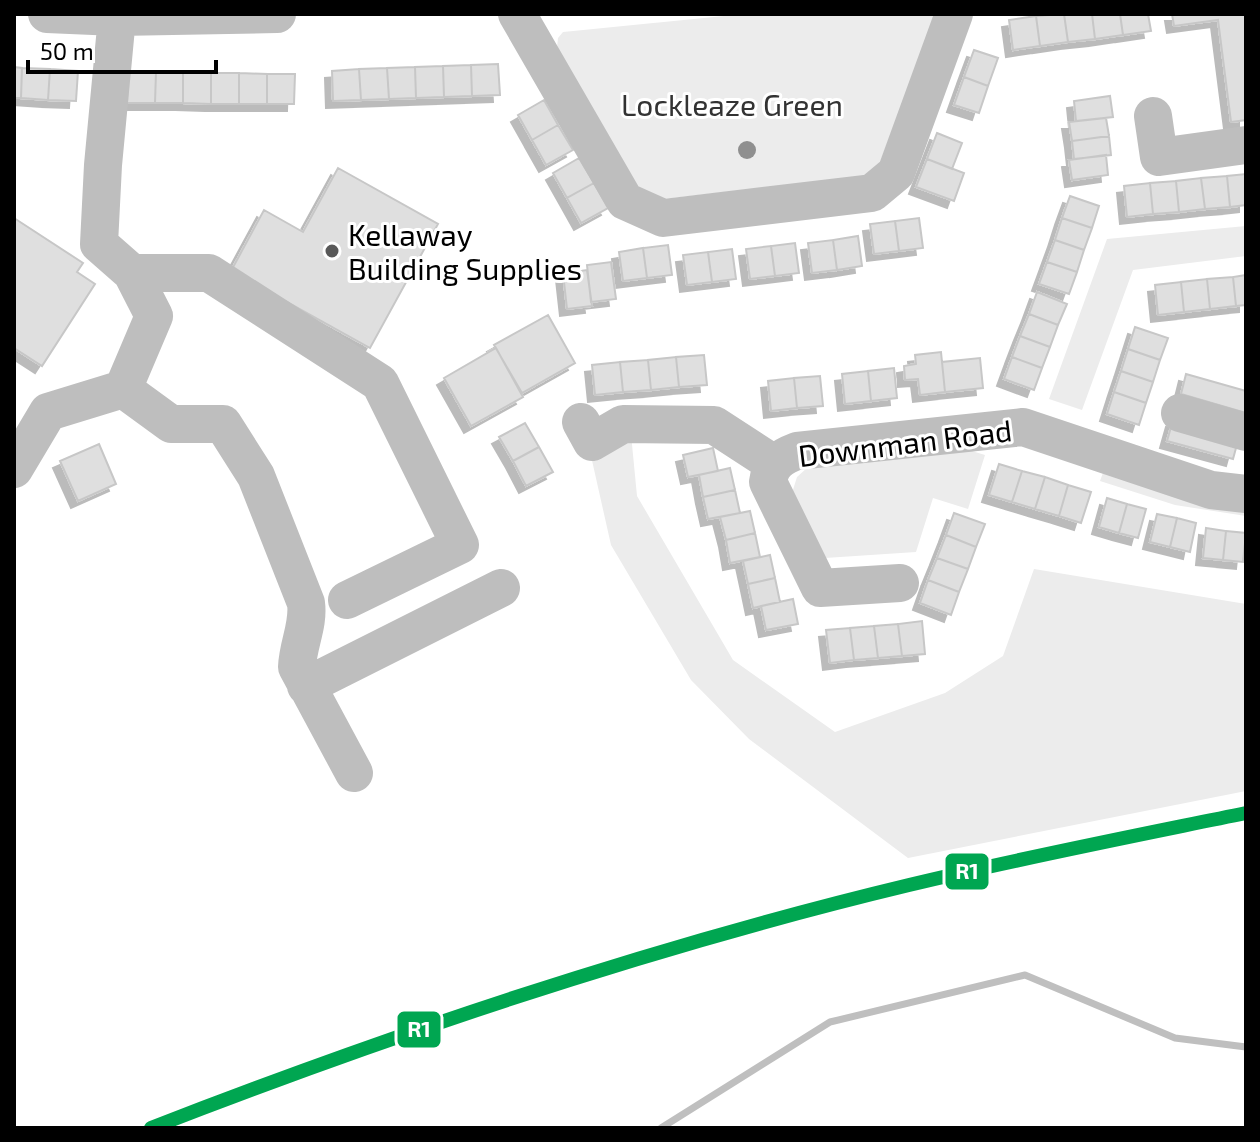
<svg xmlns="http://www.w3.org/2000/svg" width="1260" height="1142" viewBox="0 0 1260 1142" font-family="'Exo 2',sans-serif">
<defs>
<filter id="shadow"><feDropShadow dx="-7" dy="7" stdDeviation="0" flood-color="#0004"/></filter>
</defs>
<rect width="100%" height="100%" fill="#fff"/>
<path fill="#ececec" d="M744,14H936L875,175L663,199L640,192L557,48L558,38L563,32Z
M1246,226V256L1133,270L1082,410L1049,399L1107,239Z
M631,434L637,496L733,660L835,732L945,693L1003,656L1034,569L1246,604V791L908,858L749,739L691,680L611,545L591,456Z
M949,444L985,455L968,509L933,498L916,552L825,558L792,493L797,477L808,467Z
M1104,470L1246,507V516L1175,505L1100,481Z"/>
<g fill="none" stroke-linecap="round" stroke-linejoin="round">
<path stroke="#bfbfbf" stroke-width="7" d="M661,1128L830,1022L1025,975L1175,1038L1246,1047"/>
</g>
<path fill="#dfdfdf" stroke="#c7c7c7" stroke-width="2" filter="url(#shadow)" d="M1064,14H1092L1095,39L1068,42Z
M1064,14L1068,42L1040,46L1036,16Z
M1092,14H1120L1123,35L1095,39Z
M1120,14H1148L1151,31L1123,35Z
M1172,14H1246V120L1231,122L1218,20L1174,26Z
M1036,16L1040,46L1013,50L1009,20Z
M974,50L998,58L988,86L964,77Z
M498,64L500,95L472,96L471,65Z
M471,65L472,96L444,97L443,66Z
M443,66L444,97L416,98L415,67Z
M14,67L22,68L21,98H14Z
M415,67L416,98L389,99L387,68Z
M22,68L50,69L48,100L21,98Z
M387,68L389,99L361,100L359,69Z
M50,69L78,71L76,101L48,100Z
M359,69L361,100L333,101L332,71Z
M128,72H156L155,103H127Z
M156,72L183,73V103H155Z
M183,73H211V104L183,103Z
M211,73H239V104H211Z
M239,73L267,74V104H239Z
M267,74H295L294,104H267Z
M964,77L988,86L979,113L954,105Z
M1110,96L1113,117L1076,121L1074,101Z
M544,100L558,125L532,140L518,115Z
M1106,118L1109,136L1072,141L1069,122Z
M558,125L573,150L546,165L532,140Z
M937,133L962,143L952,169L927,159Z
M1109,136L1111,155L1074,159L1072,141Z
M1106,155L1108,175L1072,180L1069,160Z
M579,158L594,183L567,198L553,173Z
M927,159L964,173L954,201L916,187Z
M338,168L438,224L370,348L231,271L264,210L303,232Z
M1246,174V205L1230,207L1227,176Z
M1227,176L1230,207L1205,209L1201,178Z
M1201,178L1205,209L1179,212L1176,181Z
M1176,181L1179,212L1153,214L1150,183Z
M594,183L608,208L581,223L567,198Z
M1150,183L1153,214L1127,217L1124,186Z
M1070,196L1099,206L1092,228L1062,218Z
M14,218L83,263L77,272L95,284L42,366L14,348Z
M919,218L923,248L899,251L895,221Z
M1062,218L1092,228L1084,250L1055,240Z
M895,221L899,251L874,254L870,224Z
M858,236L862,266L837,270L833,240Z
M833,240L837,270L812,273L808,243Z
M1055,240L1084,250L1077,272L1047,262Z
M795,243L799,273L775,276L771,246Z
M668,245L672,275L647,278L643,248Z
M771,246L775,276L750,279L746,249Z
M643,248L647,278L623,281L619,252Z
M732,249L736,279L712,282L708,252Z
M708,252L712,282L687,285L683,255Z
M611,262L616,299L591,302L587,265Z
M1047,262L1077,272L1069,294L1039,284Z
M587,270L592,306L567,309L563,273Z
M1246,275V305L1236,306L1233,277Z
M1233,277L1236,306L1210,309L1207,279Z
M1207,279L1210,309L1184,312L1181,282Z
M1181,282L1184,312L1158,315L1155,285Z
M1037,292L1067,304L1058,325L1029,314Z
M1029,314L1058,325L1050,347L1020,336Z
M548,315L575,363L522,393L494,345Z
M1135,327L1168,338L1160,360L1128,349Z
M1020,336L1050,347L1042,368L1012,357Z
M496,348L523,397L471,426L444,378Z
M1128,349L1160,360L1153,382L1121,371Z
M941,352L945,392L920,395L918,379L905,380L904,366L916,364L915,355Z
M704,355L707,385L679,387L676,357Z
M676,357L679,387L651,390L648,360Z
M1012,357L1042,368L1034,390L1004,379Z
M980,358L983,388L945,392L942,362Z
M648,360L651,390L623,392L620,362Z
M620,362L623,392L595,395L592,365Z
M894,368L897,398L871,401L868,371Z
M868,371L871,401L845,404L842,374Z
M1121,371L1153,382L1146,403L1114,392Z
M1186,374L1246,391V413L1181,394Z
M820,376L823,406L797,408L794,378Z
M794,378L797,408L771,411L768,381Z
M1114,392L1146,403L1139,425L1107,414Z
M1173,420L1239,437L1233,459L1167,441Z
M525,423L539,447L513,461L499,437Z
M99,444L116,484L78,501L60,461Z
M539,447L553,472L526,486L513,461Z
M713,448L718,471L688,477L683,455Z
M999,464L1022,471L1012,502L989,495Z
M730,468L735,490L703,497L699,475Z
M1022,471L1045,477L1035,509L1012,502Z
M1045,477L1068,485L1059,516L1035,509Z
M1068,485L1091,492L1081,523L1059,516Z
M735,490L740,513L708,519L703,497Z
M1107,498L1127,504L1119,533L1099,527Z
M1127,504L1146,509L1138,538L1119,533Z
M750,511L755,533L726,540L720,517Z
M954,513L985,524L976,547L946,535Z
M1157,514L1177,518L1170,547L1150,542Z
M1177,518L1196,523L1190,552L1170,547Z
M1206,528L1226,531L1223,560L1203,558Z
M1226,531L1246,533L1243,562L1223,560Z
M755,533L760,557L730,563L726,540Z
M946,535L976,547L968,569L937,558Z
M770,555L775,578L748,584L743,561Z
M937,558L968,569L959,592L928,580Z
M775,578L780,602L753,608L748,584Z
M928,580L959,592L951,615L920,603Z
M793,599L798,624L766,630L761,606Z
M922,621L925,654L902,656L898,624Z
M898,624L902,656L878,658L874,626Z
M874,626L878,658L854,660L850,628Z
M850,628L854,660L830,663L826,630Z"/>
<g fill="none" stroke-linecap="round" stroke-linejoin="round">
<path stroke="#bebebe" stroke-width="38" d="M47,14L117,17L277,14
M517,14L625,201L663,218L872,193L896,173L954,14
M1153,116L1159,157L1246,145
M132,273H209L380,383L460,545L347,600
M123,389L171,424H223L256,476L306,603C309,625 298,644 297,667L354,773
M1180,413L1246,432
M581,422L592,442L623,424L714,425L774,464
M14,469L48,412L123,389L154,316L132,273L99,244L103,165L117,17
M900,583L820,588L768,482C770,464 781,457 797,451L1023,427L1211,490L1246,494
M306,686L501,588"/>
<defs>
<path id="rail-1" d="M151,1128C398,1032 651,947 909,885C1021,858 1134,836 1246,813"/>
</defs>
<use href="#rail-1" stroke="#fff" stroke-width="20"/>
<use href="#rail-1" stroke="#00a651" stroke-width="14"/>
</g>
<circle fill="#8f8f8f" cx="747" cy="150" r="9"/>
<circle fill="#595959" stroke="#fff" stroke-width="3" cx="332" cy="251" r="8"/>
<g text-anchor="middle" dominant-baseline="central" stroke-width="6" stroke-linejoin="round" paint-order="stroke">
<g font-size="30" fill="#333" stroke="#fff">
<text x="732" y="104">Lockleaze Green</text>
</g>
<g font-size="30" fill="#000" stroke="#fff" text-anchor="start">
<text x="348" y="234">Kellaway<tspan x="348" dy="34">Building Supplies</tspan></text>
</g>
<g font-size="30" fill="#000" stroke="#fff">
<text transform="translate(905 442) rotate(-7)">Downman Road</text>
</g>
</g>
<g stroke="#fff" stroke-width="3">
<rect x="944" y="852" width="46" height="39" rx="8" fill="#00a651"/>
<rect x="396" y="1010" width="46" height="39" rx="8" fill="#00a651"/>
</g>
<g font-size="22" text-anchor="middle" font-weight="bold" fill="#fff">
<text x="967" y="879">R1</text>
<text x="419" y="1037">R1</text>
</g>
<rect width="1260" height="1142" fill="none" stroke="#000000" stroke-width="32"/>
<path d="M28 60v12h188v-12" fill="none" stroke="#000000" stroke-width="4"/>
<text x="40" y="60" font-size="24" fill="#000000" stroke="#ffffff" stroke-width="6" paint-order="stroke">50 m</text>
</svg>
